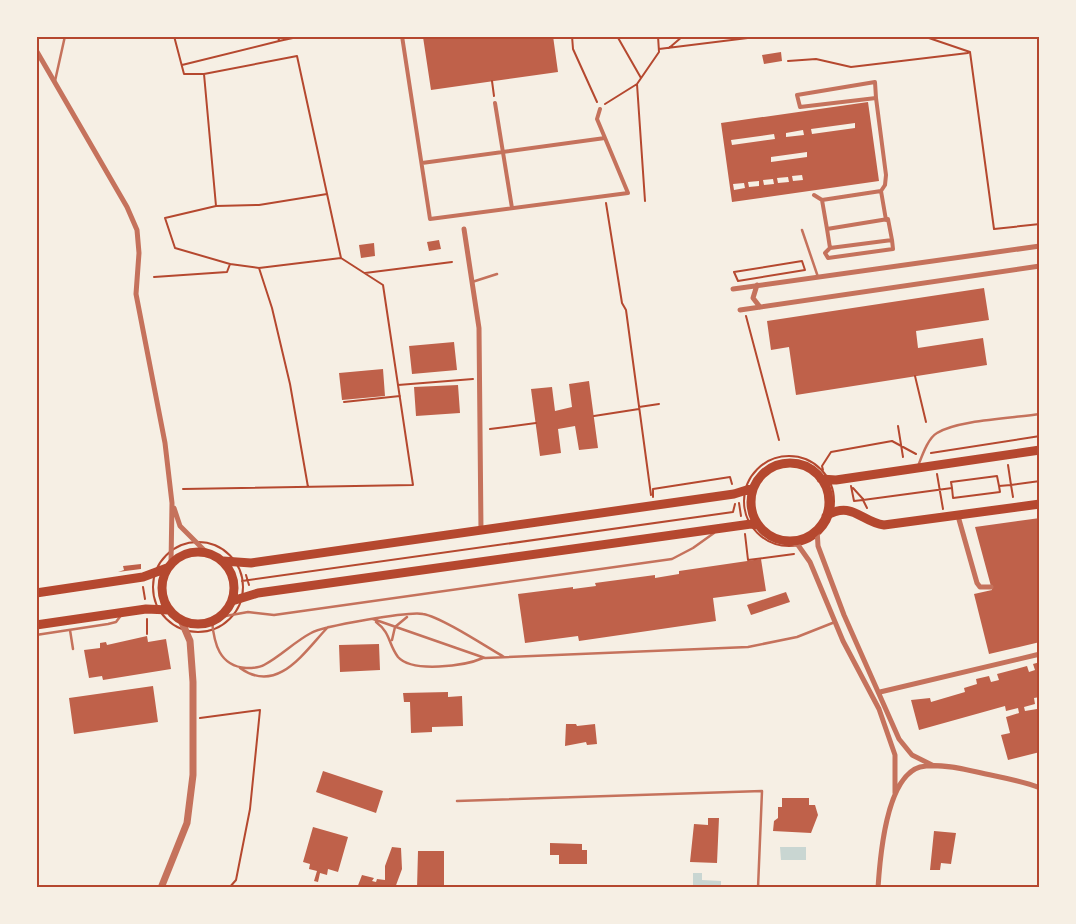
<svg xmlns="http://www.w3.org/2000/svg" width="1076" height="924" viewBox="0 0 1076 924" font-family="Signika,sans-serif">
<rect width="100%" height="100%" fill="#f6efe4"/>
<path fill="#c9d6d2" d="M780,847H806V860H781Z
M693,873H702V880L721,881V888H693Z"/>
<path fill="#bf614a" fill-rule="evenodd" d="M553,36L558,72L431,90L423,37Z
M781,52L782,61L764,64L762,55Z
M868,102L879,181L732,202L721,123ZM855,123V128L812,134L811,129ZM803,130L804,135L786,137V133ZM774,134L775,139L732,145L731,140ZM807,152V157L771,162V157ZM802,175L803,180L793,181L792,176ZM788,177L789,182L778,183L777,178ZM773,179L774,184L764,185L763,180ZM759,181V186L749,187L748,182ZM744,183L745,188L734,190L733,184Z
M439,240L441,249L429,251L427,242Z
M374,243L375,256L361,258L359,245Z
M984,288L989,320L916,331L918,348L983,338L987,365L796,395L789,347L771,350L767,321Z
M454,342L457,370L412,374L409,346Z
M383,369L385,396L342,400L339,373Z
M589,381L598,448L579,450L575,426L558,429L561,453L540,456L531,389L552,387L555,411L572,407L569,384Z
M458,385L460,413L416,416L414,387Z
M1040,518V642L989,654L974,594L992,590L975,527Z
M761,559L766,591L713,598L716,621L579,641L578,636L525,643L518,594L573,587V589L596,586L595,583L655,575V578L679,574V571Z
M141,564V569L118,572L124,570L123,566Z
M786,592L790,602L751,615L747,605Z
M147,636L148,642L166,639L171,669L103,680L102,676L89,678L84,650L100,648V643L106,642L107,645Z
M379,644L380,670L340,672L339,645Z
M1040,662V697L1034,698L1035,704L1024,707L1025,711L1037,709L1040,720V752L1008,760L1001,735L1010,733L1006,717L1019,713L1018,708L1006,711L1005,706L919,730L911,700L930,698L931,702L965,692L964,688L977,684L976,679L989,676L991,682L999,680L997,674L1027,666L1029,672L1035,670L1033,664Z
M153,686L158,722L74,734L69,698Z
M448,692V697L462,696L463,726L432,727V732L411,733L410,702H404L403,693Z
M566,724H576L577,726L595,724L597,744L587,745L586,742L565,746Z
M323,771L383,791L376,813L316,792Z
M782,798H809V805H815L818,815L811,833L773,831L774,821L778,818V807H782Z
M708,818H719L717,863L690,862L694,824L708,825Z
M313,827L348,837L338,872L328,869L327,875L320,873L318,882L314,881L317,871L309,869L310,864L303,862Z
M934,831L956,833L951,864L941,863L940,870H930Z
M550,843L582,844V850H587V864H559V855H550Z
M392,847L401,848L402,869L395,888H357L362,875L374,878L372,881L376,882L377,879L385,880V866Z
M418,851H444V888H417Z"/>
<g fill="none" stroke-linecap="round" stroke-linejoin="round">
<path stroke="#b5482f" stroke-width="2" d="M174,36L184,74H204L297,56L341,258L383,285L413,485L183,489
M572,36L573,49L597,102
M617,36L641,78
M923,36L970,52L994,229L1040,224
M279,41L302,36
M669,48L683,36
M659,49L764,36
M788,61L816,59L851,67L968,53
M182,65L279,41L278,36
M204,74L216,206L165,218L175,248L230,264L259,268L341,258
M492,81L494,96
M605,104L637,84
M645,201L637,84L659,52L658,36
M606,203L622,303L626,310L651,495
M216,206L259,205L327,194
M802,261L805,270L738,281L734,272Z
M259,268L272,308L290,384L308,487
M365,273L452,262
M154,277L227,272L230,264
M746,316L779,440
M915,376L926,422
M398,385L473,379
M344,402L400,396
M639,407L659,404
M594,416L639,409
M898,426L903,457
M490,429L536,423
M931,453L1040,436
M744 501a45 45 0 1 1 90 0a45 45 0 1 1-90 0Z
M1008,465L1011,485L1040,481
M823,470L822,466L831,452L892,441L916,454
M937,474L943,509
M851,486L854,501
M853,488L863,499
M952,488L953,498L1000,492L999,486
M653,497V489L730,477L732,484
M854,501L863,500
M739,503L741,516
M867,508L863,500L952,488L951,482L997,476L999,486L1011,485L1013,497
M745,534L748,560L794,554
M153 587a45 45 0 1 1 90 0a45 45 0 1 1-90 0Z
M246,575L249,585
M242,581L733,512L735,504
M143,587L145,599
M147,634V619
M200,718L260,710L250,809L236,880L229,888"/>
<path stroke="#c5725c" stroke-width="2.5" d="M55,81L65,36
M802,230L818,277
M472,282L497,274
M918,466C922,456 928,438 937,433C957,420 1014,418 1040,414
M220,617L248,612L274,615L672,559L693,548L714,533
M373,619L485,658L748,647L797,637L835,622
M212,621C214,643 219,666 246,668C252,668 259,668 264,665C281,656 294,642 311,633C323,626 410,611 423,614C441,617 485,646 504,657
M376,622C391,633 388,644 398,657C412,673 465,666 483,658
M70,630L73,649
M36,635L108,624L116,622L122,614
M392,640L395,627L407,617
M240,668C278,695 304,652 328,627
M457,801L762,791L758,888"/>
<path stroke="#c5725c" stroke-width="4" d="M402,36L430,219L628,193L605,138L422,163
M876,98L875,82L797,95L800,107L876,98L886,175L885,185L881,191
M495,103L512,208
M600,109L597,119L605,138
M814,195L822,200L827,229L888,219L892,240L830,248L825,253L828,258L893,249L892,240
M822,200L881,191L886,220
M827,229L830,248"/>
<path stroke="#c5725c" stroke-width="5" d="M36,50L127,207L137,230L139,253L136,294L165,443L172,503L171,564
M464,229L479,328L481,531
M757,285L753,298L760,307
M733,289L1040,246
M740,310L1040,266
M174,508L180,526L206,552
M958,516L977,583L980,587H991
M817,529L818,546L844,615L899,739L912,755L934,766
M789,541L798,545L810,562L843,641L879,709L895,755V793
M880,692L1040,654
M878,888C880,857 886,777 920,767C937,763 960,768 977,772C998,777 1020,780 1040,788"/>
<path stroke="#c5725c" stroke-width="7" d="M161,888L187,823L193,775V682L190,641L181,620"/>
<path stroke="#b5482f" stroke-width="9" d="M751 502a39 39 0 1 1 78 0a39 39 0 1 1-78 0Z
M821,479L836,480L1040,450
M826,516C852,500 861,522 884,525L1040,504
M162 588a36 36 0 1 1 72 0a36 36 0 1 1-72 0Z
M223,561L251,563L734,494L753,488
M36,593L143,577L167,568
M232,601L258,593L751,524L758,525
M36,625L146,609L169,610"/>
</g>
<rect width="1076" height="924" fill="none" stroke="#f6efe4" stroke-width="75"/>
<rect x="38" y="38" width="1000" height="848" fill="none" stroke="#b5482f" stroke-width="2"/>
</svg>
